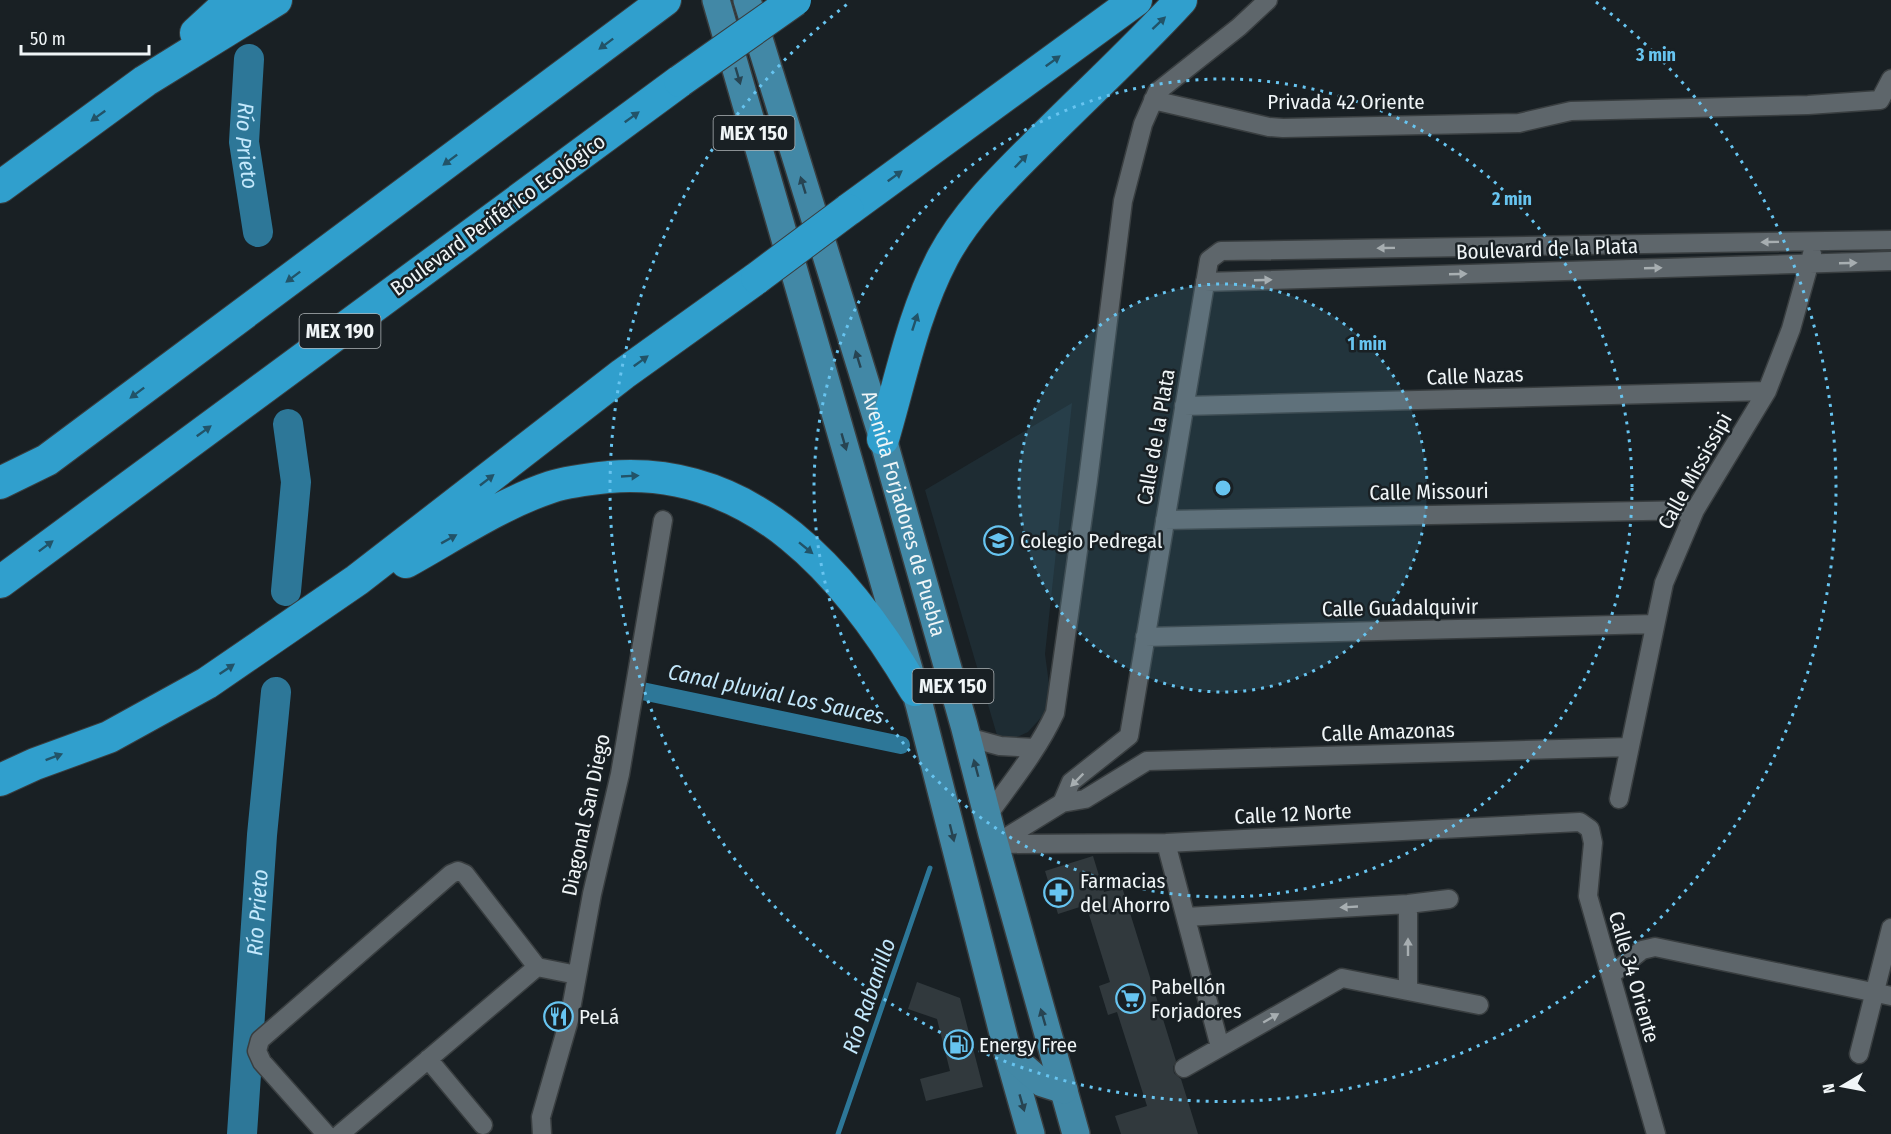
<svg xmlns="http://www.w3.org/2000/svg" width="1891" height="1134" viewBox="0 0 1891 1134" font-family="'Fira Sans Condensed',sans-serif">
<rect width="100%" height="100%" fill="#192024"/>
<path fill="#1e2c33" d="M1072,403L1045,654L1051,699L1047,711L1028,732L1015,738L999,742L925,490Z"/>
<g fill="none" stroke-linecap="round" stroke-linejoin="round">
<path stroke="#2d7798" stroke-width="5" d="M838,1134L930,868"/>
<path stroke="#2d7798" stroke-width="18" d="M642,691L901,745"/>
<g stroke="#2d7798" stroke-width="30">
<path id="s1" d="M249,59L244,142L258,232"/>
<path d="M286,591L296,482L288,424"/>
<path id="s2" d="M242,1134L262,835L276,692"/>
</g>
</g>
<path fill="#31393d" d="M1093,856L1104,892L1122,887L1176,1061L1173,1067L1174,1073L1181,1079L1198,1134H1121L1115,1116L1147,1106L1117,1012L1108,1015L1099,986L1110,982L1086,905L1058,914L1045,871Z
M917,982L960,998L983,1087L926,1101L920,1079L950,1071L937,1019L908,1009Z"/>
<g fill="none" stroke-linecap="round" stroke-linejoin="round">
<defs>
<path id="street" d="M1153,100L1269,127L1283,128L1519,123L1571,111L1808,105L1880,100L1891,79
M1205,282L1891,261
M1184,406L1767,391
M1165,520L1695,510
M1145,637L1655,624
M1129,736L1209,260L1221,251L1891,240
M967,737L1000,746L1035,748
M1619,799L1664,583L1695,510L1767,391L1791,329L1812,254
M1062,803L1071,782L1129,736
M988,815C1011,783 1038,750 1055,713L1088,480L1123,201L1143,124L1157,92L1239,27L1268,0
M997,843L1062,803L1085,799L1147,761L1630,747
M1166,843L1220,1047
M996,844L1166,843L1580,822L1590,829L1593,843L1588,896L1656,1134
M1408,904V991
M1186,917L1408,904L1449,899
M1611,975L1642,950L1655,947L1891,996
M1859,1054L1891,928
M428,1059L483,1125
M1184,1068L1342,978L1479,1005
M326,1134L262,1062L257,1051L260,1040L451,874L458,871L465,874L537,967
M340,1134L537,967L577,975
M542,1134L541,1117L569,1020L592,894L620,774L663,520"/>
<g id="primary">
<path d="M716,0L919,704L1008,1053L1031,1134"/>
<path id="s3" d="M747,0L883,439L964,725L992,834L1076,1134"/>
<path d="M1008,1053L1042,1083L1064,1090"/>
</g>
<path id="highway" d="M196,33L232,0
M0,187L145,81L276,0
M848,210L1136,0
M883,439C901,378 913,314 943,257C966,214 1001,180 1036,145C1084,97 1135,50 1181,0
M0,483L47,460L665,0
M406,562C453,536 500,504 551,487C570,481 590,479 609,477C754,465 848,576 915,690
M0,582L680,81
M0,780L35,764L109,737L207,683L357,580L623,374L757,278"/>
</defs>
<use href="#street" stroke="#393e40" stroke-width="21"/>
<use href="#primary" stroke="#393e40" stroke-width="30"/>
<use href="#highway" stroke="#393e40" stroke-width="34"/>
<use href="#street" stroke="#5e666b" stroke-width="18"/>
<use href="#primary" stroke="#4288a6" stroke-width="27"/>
<use href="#highway" stroke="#309fcd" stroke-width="32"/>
<defs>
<path id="highway-bridge" d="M680,81L795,0
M757,278L848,210"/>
</defs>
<use href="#highway-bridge" stroke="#393e40" stroke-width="34" stroke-linecap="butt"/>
<use href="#highway-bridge" stroke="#309fcd" stroke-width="32"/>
</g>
<defs><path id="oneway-solid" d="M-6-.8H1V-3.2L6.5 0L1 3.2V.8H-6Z" transform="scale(1.5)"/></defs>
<g fill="#225368">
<use href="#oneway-solid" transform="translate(1159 23) rotate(-43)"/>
<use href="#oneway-solid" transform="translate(606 44) rotate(143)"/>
<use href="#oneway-solid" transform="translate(1053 61) rotate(-36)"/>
<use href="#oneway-solid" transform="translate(98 116) rotate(144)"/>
<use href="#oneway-solid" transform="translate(632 117) rotate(-36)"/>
<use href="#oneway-solid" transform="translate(450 160) rotate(143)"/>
<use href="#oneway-solid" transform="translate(1021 161) rotate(-46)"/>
<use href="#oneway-solid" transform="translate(895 176) rotate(-36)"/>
<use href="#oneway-solid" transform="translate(293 277) rotate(143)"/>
<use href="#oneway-solid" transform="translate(915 322) rotate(-72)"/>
<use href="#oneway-solid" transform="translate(641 361) rotate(-36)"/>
<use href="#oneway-solid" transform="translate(137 393) rotate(143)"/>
<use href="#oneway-solid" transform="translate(204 431) rotate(-36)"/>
<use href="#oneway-solid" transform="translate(630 476) rotate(-3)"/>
<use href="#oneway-solid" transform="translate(487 480) rotate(-38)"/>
<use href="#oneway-solid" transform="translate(449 539) rotate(-29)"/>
<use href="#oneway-solid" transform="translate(46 546) rotate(-37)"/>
<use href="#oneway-solid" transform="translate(806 548) rotate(39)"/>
<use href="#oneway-solid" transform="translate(227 669) rotate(-34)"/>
<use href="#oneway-solid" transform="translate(54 757) rotate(-21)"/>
</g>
<g fill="#274452">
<use href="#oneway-solid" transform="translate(738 76) rotate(74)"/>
<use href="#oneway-solid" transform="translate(803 185) rotate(-107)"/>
<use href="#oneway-solid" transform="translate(858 359) rotate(-107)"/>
<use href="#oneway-solid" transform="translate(844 442) rotate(74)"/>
<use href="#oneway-solid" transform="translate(976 768) rotate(-105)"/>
<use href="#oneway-solid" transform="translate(952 833) rotate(76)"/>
<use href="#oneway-solid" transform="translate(1043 1017) rotate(-106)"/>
<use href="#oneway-solid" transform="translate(1022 1103) rotate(74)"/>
</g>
<g fill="#a7aeb1">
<use href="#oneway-solid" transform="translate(1770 242) rotate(179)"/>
<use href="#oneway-solid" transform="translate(1386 248) rotate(179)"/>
<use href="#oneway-solid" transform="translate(1848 263) rotate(-2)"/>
<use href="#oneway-solid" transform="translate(1653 268) rotate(-2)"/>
<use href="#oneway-solid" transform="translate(1458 274) rotate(-2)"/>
<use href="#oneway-solid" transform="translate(1263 280) rotate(-2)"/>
<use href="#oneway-solid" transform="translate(1077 780) rotate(135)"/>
<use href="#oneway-solid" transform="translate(1349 907) rotate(177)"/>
<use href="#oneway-solid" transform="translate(1408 947) rotate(-90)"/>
<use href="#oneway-solid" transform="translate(1271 1018) rotate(-30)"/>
</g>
<circle cx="1223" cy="488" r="204" fill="#67c4f0" fill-opacity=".12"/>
<g fill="none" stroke="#67c4f0" stroke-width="3" stroke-dasharray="3 6">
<circle cx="1223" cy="488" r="204"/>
<circle cx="1223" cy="488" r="409"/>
<path d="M1596 2A613 613 0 1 1 850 2"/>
</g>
<defs>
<symbol id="school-ring" viewBox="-11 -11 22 22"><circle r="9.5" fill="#192024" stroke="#67c4f0" stroke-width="1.5"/><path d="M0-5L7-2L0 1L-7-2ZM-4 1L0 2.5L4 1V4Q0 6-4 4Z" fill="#67c4f0"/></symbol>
<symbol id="pharmacy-ring" viewBox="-11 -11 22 22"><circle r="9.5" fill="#192024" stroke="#67c4f0" stroke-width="1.5"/><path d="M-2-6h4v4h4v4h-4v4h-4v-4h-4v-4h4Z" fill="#67c4f0"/></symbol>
<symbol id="supermarket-ring" viewBox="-11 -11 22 22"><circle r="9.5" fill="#192024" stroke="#67c4f0" stroke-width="1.5"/><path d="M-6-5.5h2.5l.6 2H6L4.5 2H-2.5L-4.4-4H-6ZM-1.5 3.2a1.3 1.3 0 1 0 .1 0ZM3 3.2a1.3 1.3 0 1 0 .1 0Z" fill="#67c4f0"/></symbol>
<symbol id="restaurant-ring" viewBox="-11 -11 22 22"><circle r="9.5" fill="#192024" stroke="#67c4f0" stroke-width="1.5"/><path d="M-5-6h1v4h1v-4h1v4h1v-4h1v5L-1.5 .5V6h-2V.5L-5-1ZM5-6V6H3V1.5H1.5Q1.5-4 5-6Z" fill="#67c4f0"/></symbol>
<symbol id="fuel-ring" viewBox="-11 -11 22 22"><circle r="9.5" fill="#192024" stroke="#67c4f0" stroke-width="1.5"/><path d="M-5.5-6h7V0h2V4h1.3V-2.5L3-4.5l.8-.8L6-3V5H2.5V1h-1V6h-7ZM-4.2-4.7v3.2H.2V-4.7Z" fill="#67c4f0"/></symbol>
</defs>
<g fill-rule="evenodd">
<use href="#school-ring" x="982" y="524" width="33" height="33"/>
<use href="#pharmacy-ring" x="1042" y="876" width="33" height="33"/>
<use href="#supermarket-ring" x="1114" y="982" width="33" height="33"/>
<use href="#restaurant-ring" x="542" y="1000" width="33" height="33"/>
<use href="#fuel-ring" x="942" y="1028" width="33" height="33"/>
</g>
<g text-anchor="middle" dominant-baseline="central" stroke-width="5" stroke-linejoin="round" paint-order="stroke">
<g fill="#192024" stroke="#b0b5b8" stroke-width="1.5">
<rect x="713.5" y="116" width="81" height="34" rx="4.5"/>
<rect x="299.5" y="314" width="81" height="34" rx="4.5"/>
<rect x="912.5" y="669" width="81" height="34" rx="4.5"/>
</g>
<g font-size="20" font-weight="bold" fill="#f0f5f7">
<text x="754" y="133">MEX 150</text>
<text x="340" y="331">MEX 190</text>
<text x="953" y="686">MEX 150</text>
</g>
<g font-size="21" fill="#f0f5f7" stroke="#192024">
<text x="1346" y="102">Privada 42 Oriente</text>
<text transform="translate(498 215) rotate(-36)">Boulevard Periférico Ecológico</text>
<text transform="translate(1547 249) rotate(-2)">Boulevard de la Plata</text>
<text transform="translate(1475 376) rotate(-2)">Calle Nazas</text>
<text transform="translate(1156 437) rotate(-80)">Calle de la Plata</text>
<text transform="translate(1695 471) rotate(-61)">Calle Mississipi</text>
<text transform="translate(1429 492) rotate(-1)">Calle Missouri</text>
<text stroke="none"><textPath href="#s3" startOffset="537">Avenida Forjadores de Puebla</textPath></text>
<text transform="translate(1400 608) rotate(-1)">Calle Guadalquivir</text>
<text transform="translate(1388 732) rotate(-2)">Calle Amazonas</text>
<text transform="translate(1293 814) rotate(-3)">Calle 12 Norte</text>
<text transform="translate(586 815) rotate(-78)">Diagonal San Diego</text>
<text transform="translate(1634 977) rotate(74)">Calle 34 Oriente</text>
</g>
<g font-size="21" fill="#f0f5f7" stroke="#192024" text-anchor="start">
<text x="1020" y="541">Colegio Pedregal</text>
<text x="1080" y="881">Farmacias<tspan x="1080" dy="24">del Ahorro</tspan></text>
<text x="1151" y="987">Pabellón<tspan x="1151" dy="24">Forjadores</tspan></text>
<text x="579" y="1017">PeLá</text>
<text x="979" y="1045">Energy Free</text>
</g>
<g font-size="22" font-style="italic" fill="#c3e8fc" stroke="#192024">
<text stroke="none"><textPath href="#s1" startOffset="87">Río Prieto</textPath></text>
<text transform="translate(776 694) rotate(12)">Canal pluvial Los Sauces</text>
<text stroke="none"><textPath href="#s2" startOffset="222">Río Prieto</textPath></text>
<text transform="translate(869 996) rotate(-71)">Río Rabanillo</text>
</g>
</g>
<circle cx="1223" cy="488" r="9" fill="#67c4f0" stroke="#192024" stroke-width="3"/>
<g font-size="18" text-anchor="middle" font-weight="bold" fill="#67c4f0" stroke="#192024" stroke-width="5" stroke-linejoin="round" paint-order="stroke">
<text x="1656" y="61">3 min</text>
<text x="1512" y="205">2 min</text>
<text x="1367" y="350">1 min</text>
</g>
<g transform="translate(1843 1086) rotate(260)" stroke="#192024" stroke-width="4.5" paint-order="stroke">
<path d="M0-4.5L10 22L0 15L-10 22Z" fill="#f0f5f7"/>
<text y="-9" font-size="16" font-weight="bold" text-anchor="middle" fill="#f0f5f7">N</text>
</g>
<path d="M21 45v9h128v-9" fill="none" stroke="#f0f5f7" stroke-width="3"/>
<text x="30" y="45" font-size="18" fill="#f0f5f7" stroke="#192024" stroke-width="4.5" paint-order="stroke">50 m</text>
</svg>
